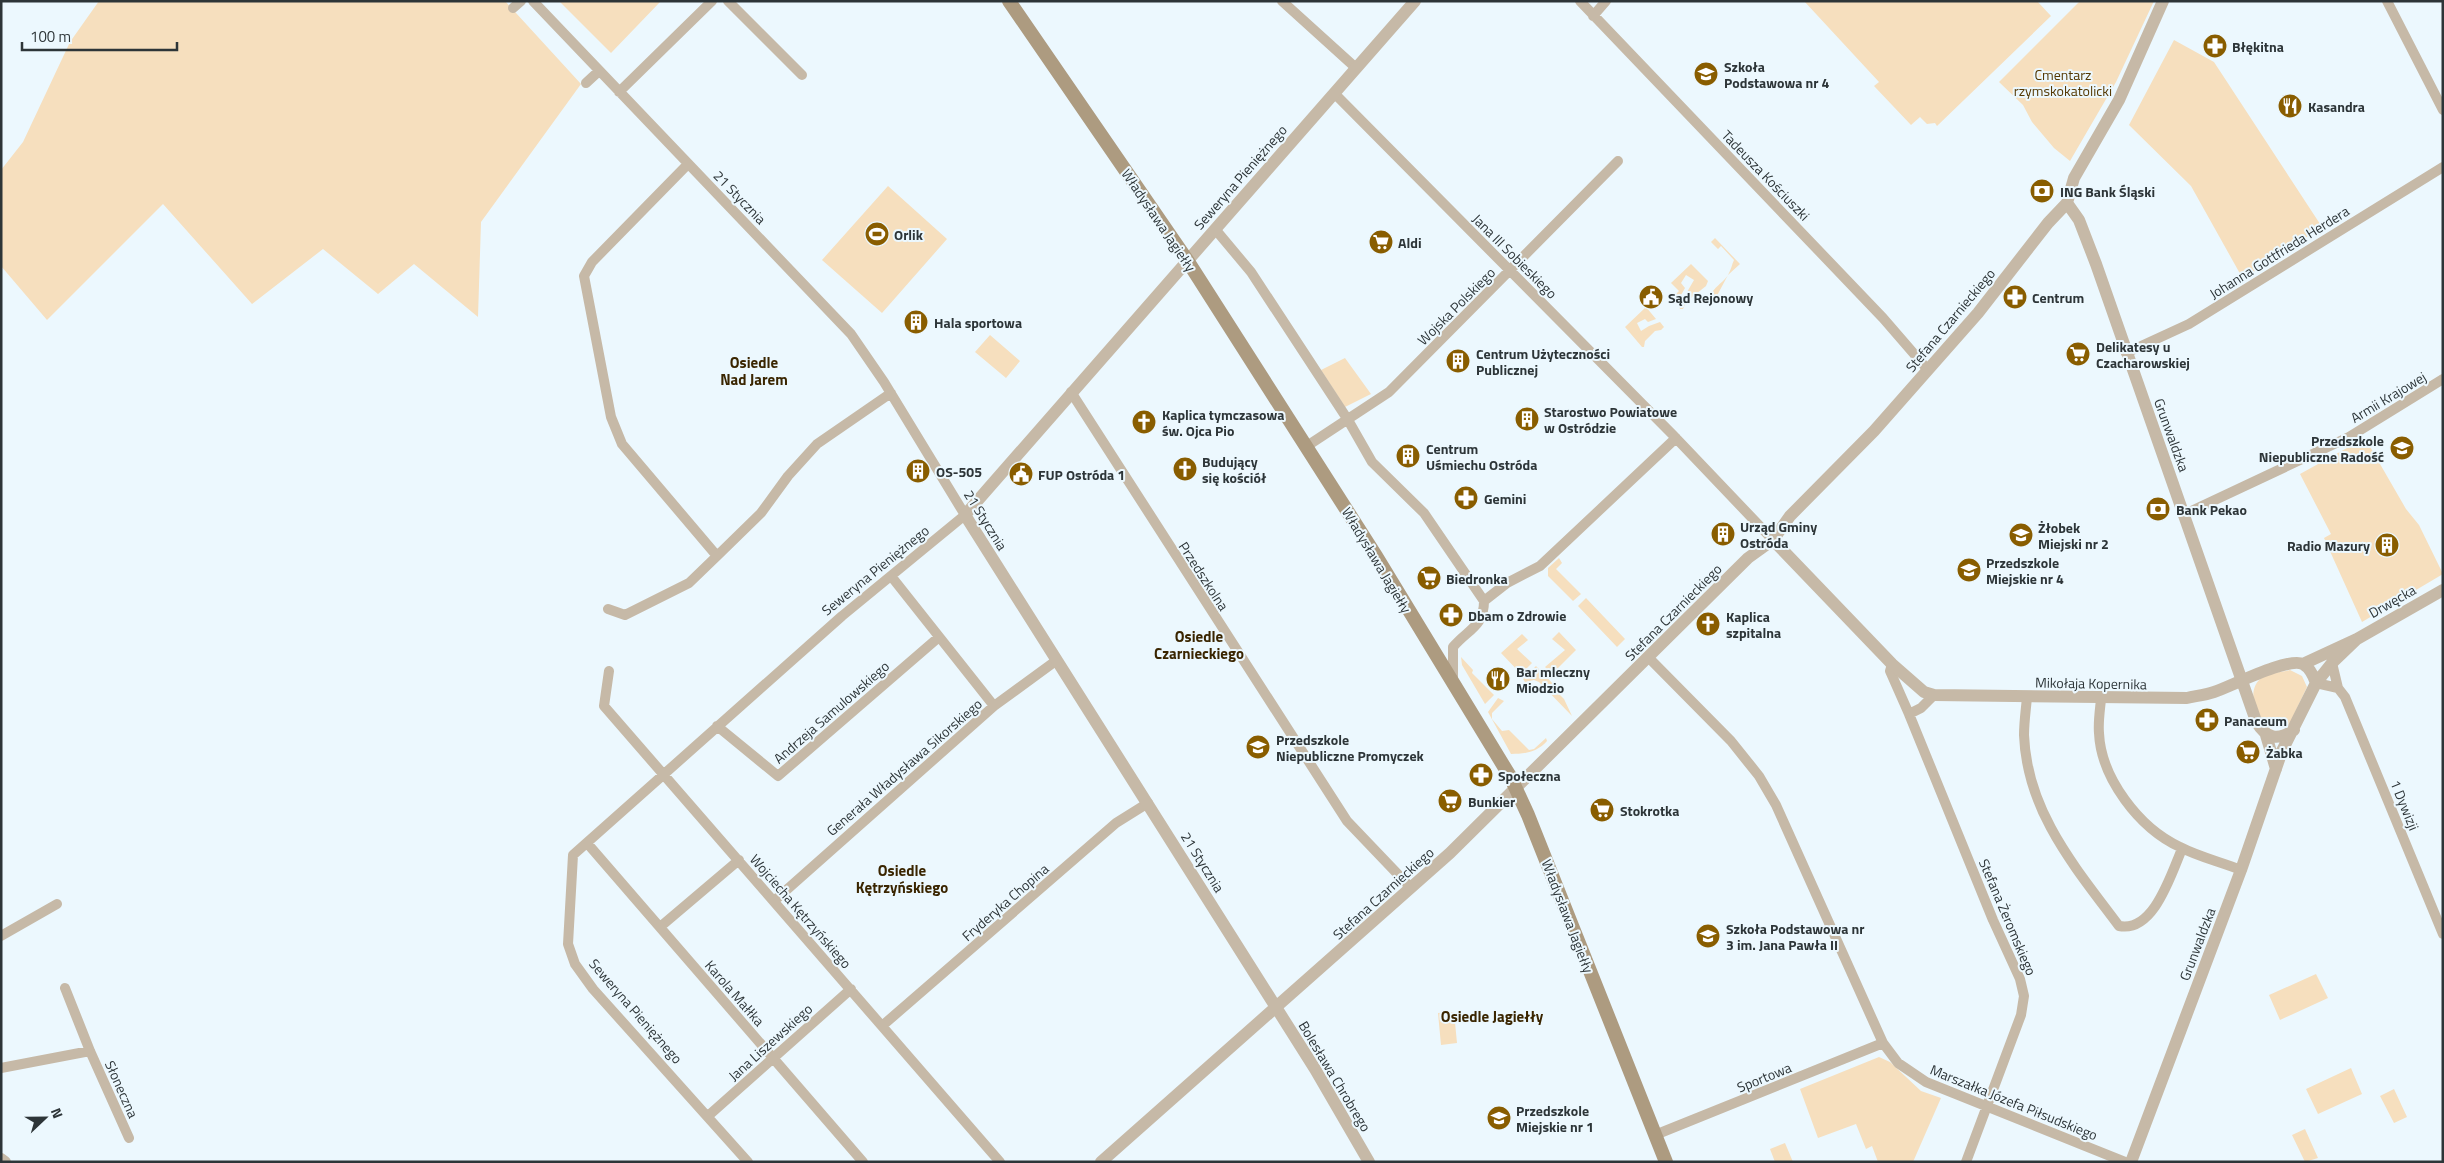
<svg xmlns="http://www.w3.org/2000/svg" width="2444" height="1163" viewBox="0 0 2444 1163" font-family="'Titillium Web',sans-serif">
<rect width="100%" height="100%" fill="#ecf8fe"/>
<path fill="#f6dfbe" d="M99,1H505L581,84L481,222L478,317L414,264L378,294L323,249L252,304L163,204L47,320L1,266V170L23,142L70,42Z
M559,1H661L611,53Z
M1804,1H2037L2051,16L1937,126L1935,123L1927,124L1920,117L1911,125L1874,86L1879,82Z
M2080,1H2154L2116,82L2070,161L2054,148L2032,122L2023,105L1999,82Z
M2174,40L2214,62L2322,227L2243,279L2191,186L2129,125Z
M888,186L947,239L882,313L822,260Z
M1715,238L1740,264L1728,275L1712,305C1706,290 1721,286 1728,275C1731,270 1732,264 1734,260L1721,246L1718,249L1711,242Z
M1691,264L1708,281L1706,286L1686,302L1683,309H1680L1679,306L1694,280L1686,275L1681,283L1685,288L1676,304L1671,299L1679,291L1671,283Z
M1646,307L1656,319L1648,322L1645,319L1637,323L1641,331L1649,326L1660,322L1664,327L1661,330L1655,331L1645,341L1644,347H1642L1625,327Z
M990,335L1020,361L1006,378L975,352Z
M1345,358L1371,394L1345,407L1321,370Z
M2365,438L2406,509L2419,525L2443,574L2362,622L2324,538L2331,534L2300,474Z
M1559,558L1562,563L1556,569L1581,594L1573,601L1548,576V568Z
M1586,598L1625,639L1617,647L1578,606Z
M1559,632L1576,650L1552,674L1545,667L1565,650L1552,639Z
M1522,634L1528,640L1517,649L1532,663L1521,674L1501,653Z
M1461,657L1473,670L1472,673L1494,695L1485,704L1462,665Z
M1536,666L1556,687V691L1564,699L1572,716L1539,682L1534,680L1525,682L1523,679Z
M2290,670L2302,676L2307,687L2289,725C2263,736 2242,696 2260,679C2267,673 2282,672 2290,670Z
M1498,698L1504,701L1492,713V719L1502,731L1509,730L1529,750L1534,749L1546,738L1547,741C1537,752 1526,754 1511,754L1488,712Z
M2316,974L2328,998L2280,1020L2269,995Z
M1454,1012L1457,1043L1441,1045L1438,1013Z
M1879,1057L1890,1062L1921,1091L1941,1098L1913,1162H1878L1872,1146L1866,1149L1856,1124L1818,1138L1800,1089Z
M2351,1068L2362,1094L2318,1114L2306,1089Z
M2394,1089L2407,1117L2394,1123L2380,1096Z
M2305,1129L2318,1158L2305,1162L2292,1135Z
M1785,1143L1793,1162H1775L1770,1149Z"/>
<g fill="none" stroke-linecap="round" stroke-linejoin="round">
<path stroke="#c6b9a7" stroke-width="10" d="M533,1L851,334L884,382L965,515L842,616L573,855L568,944L575,964L593,989L748,1162
M728,1L802,75
M1282,1L1356,68
M1580,1L1883,318L1928,370
M2387,1L2443,110
M513,8L521,1
M1593,16L1606,1
M586,83L599,71
M619,92L712,1
M1334,93L1673,435L1773,540
M688,164L592,262L584,276L611,417L622,444L717,556L761,513L788,476L817,444L891,393
M1215,229L1251,272L1348,420L1372,462L1424,513L1484,601L1507,583L1540,566L1676,438
M2126,353L2189,324L2443,167
M1071,392L1347,821L1411,888
M1307,446L1389,392L1618,161
M2185,514L2349,437L2443,379
M891,576L994,706
M608,609L625,615L689,583L717,556
M1648,657L1731,741L1759,776L1776,805L1883,1043L1898,1063L1926,1082L2125,1162
M2332,663L2338,688
M1892,664L1890,671L1909,714L1921,708L1934,695
M609,671L604,706L1000,1162
M1453,679V647C1468,629 1484,627 1484,601
M2316,683L2338,688L2345,697L2443,934
M2027,697C2026,709 2024,722 2024,735C2027,812 2075,867 2119,926C2154,933 2171,874 2182,849
M2101,699C2100,710 2098,722 2099,733C2101,778 2139,828 2180,847C2199,857 2221,862 2241,870
M1909,714L1993,920L2020,979L2024,996L2021,1015L1966,1162
M717,726L778,776L939,637
M587,843L863,1162
M774,901L994,706L1057,660
M660,927L739,860
M1,936L57,904
M65,988L90,1051L129,1138
M882,1026L1116,823L1148,803
M1,1068L90,1051
M708,1116L851,989
M1655,1135L1883,1043"/>
<path stroke="#c6b9a7" stroke-width="12" d="M2067,203L2079,220L2096,264L2256,721C2266,739 2278,741 2294,730
M1773,540L1892,664L1924,692L1934,695L2187,698C2196,696 2205,695 2214,692C2232,686 2287,657 2303,664C2310,668 2314,677 2316,683
M2303,664L2357,639L2443,590
M2266,735L2276,769
M1,1159L5,1162
M1101,1162L1450,853L1748,558L1773,540L1790,516L1874,431L1978,313L2048,223L2067,203L2074,178L2119,100L2163,1
M1369,1162L1315,1069L965,515L1415,1
M2131,1162L2241,870L2282,751L2316,683L2332,663L2357,639"/>
<path stroke="#ad9b80" stroke-width="14" d="M1009,1L1187,260L1376,556L1511,778L1528,815L1666,1162"/>
</g>
<defs>
<symbol id="pharmacy-disc" viewBox="-11 -11 22 22"><circle r="9.5" fill="#895d00" stroke="#ecf8fe"/><path d="M-2-6h4v4h4v4h-4v4h-4v-4h-4v-4h4Z" fill="#fff"/></symbol>
<symbol id="school-disc" viewBox="-11 -11 22 22"><circle r="9.5" fill="#895d00" stroke="#ecf8fe"/><path d="M0-5L7-2L0 1L-7-2ZM-4 1L0 2.5L4 1V4Q0 6-4 4Z" fill="#fff"/></symbol>
<symbol id="restaurant-disc" viewBox="-11 -11 22 22"><circle r="9.5" fill="#895d00" stroke="#ecf8fe"/><path d="M-5-6h1v4h1v-4h1v4h1v-4h1v5L-1.5 .5V6h-2V.5L-5-1ZM5-6V6H3V1.5H1.5Q1.5-4 5-6Z" fill="#fff"/></symbol>
<symbol id="bank-disc" viewBox="-11 -11 22 22"><circle r="9.5" fill="#895d00" stroke="#ecf8fe"/><path d="M-6-4H6V4H-6ZM0-2.3a2.3 2.3 0 1 0 0 4.6a2.3 2.3 0 1 0 0-4.6Z" fill="#fff"/></symbol>
<symbol id="stadium-disc" viewBox="-11 -11 22 22"><circle r="9.5" fill="#895d00" stroke="#ecf8fe"/><path d="M0-5a6.5 5 0 1 0 0 10a6.5 5 0 1 0 0-10ZM-3.5-1.8h7v3.6h-7Z" fill="#fff"/></symbol>
<symbol id="supermarket-disc" viewBox="-11 -11 22 22"><circle r="9.5" fill="#895d00" stroke="#ecf8fe"/><path d="M-6-5.5h2.5l.6 2H6L4.5 2H-2.5L-4.4-4H-6ZM-1.5 3.2a1.3 1.3 0 1 0 .1 0ZM3 3.2a1.3 1.3 0 1 0 .1 0Z" fill="#fff"/></symbol>
<symbol id="civic-disc" viewBox="-11 -11 22 22"><circle r="9.5" fill="#895d00" stroke="#ecf8fe"/><path d="M-.6-6.5H3V-4.5H.6V-3L4-1V1h2V6H-6V1h2V-1L-.6-3ZM-1.2 2.5V6h2.4V2.5Z" fill="#fff"/></symbol>
<symbol id="building-disc" viewBox="-11 -11 22 22"><circle r="9.5" fill="#895d00" stroke="#ecf8fe"/><path d="M-4-6H4V6H1V3H-1V6H-4ZM-2.5-4.3h1.7v1.8h-1.7ZM.8-4.3h1.7v1.8H.8ZM-2.5-1h1.7V.8h-1.7ZM.8-1h1.7V.8H.8Z" fill="#fff"/></symbol>
<symbol id="church-disc" viewBox="-11 -11 22 22"><circle r="9.5" fill="#895d00" stroke="#ecf8fe"/><path d="M-1.2-6h2.4v3.5h3.3v2.4h-3.3V6h-2.4V-.1h-3.3v-2.4h3.3Z" fill="#fff"/></symbol>
</defs>
<g fill-rule="evenodd">
<use href="#pharmacy-disc" x="2201" y="32" width="28" height="28"/>
<use href="#school-disc" x="1692" y="60" width="28" height="28"/>
<use href="#restaurant-disc" x="2276" y="92" width="28" height="28"/>
<use href="#bank-disc" x="2028" y="177" width="28" height="28"/>
<use href="#stadium-disc" x="863" y="220" width="28" height="28"/>
<use href="#supermarket-disc" x="1367" y="228" width="28" height="28"/>
<use href="#civic-disc" x="1637" y="283" width="28" height="28"/>
<use href="#pharmacy-disc" x="2001" y="283" width="28" height="28"/>
<use href="#building-disc" x="902" y="308" width="28" height="28"/>
<use href="#supermarket-disc" x="2064" y="340" width="28" height="28"/>
<use href="#building-disc" x="1444" y="347" width="28" height="28"/>
<use href="#building-disc" x="1513" y="405" width="28" height="28"/>
<use href="#church-disc" x="1130" y="408" width="28" height="28"/>
<use href="#school-disc" x="2388" y="434" width="28" height="28"/>
<use href="#building-disc" x="1394" y="442" width="28" height="28"/>
<use href="#church-disc" x="1171" y="455" width="28" height="28"/>
<use href="#building-disc" x="904" y="457" width="28" height="28"/>
<use href="#civic-disc" x="1007" y="460" width="28" height="28"/>
<use href="#pharmacy-disc" x="1452" y="484" width="28" height="28"/>
<use href="#bank-disc" x="2144" y="495" width="28" height="28"/>
<use href="#building-disc" x="1709" y="520" width="28" height="28"/>
<use href="#school-disc" x="2007" y="521" width="28" height="28"/>
<use href="#building-disc" x="2373" y="531" width="28" height="28"/>
<use href="#school-disc" x="1955" y="556" width="28" height="28"/>
<use href="#supermarket-disc" x="1415" y="564" width="28" height="28"/>
<use href="#pharmacy-disc" x="1437" y="601" width="28" height="28"/>
<use href="#church-disc" x="1694" y="610" width="28" height="28"/>
<use href="#restaurant-disc" x="1484" y="665" width="28" height="28"/>
<use href="#pharmacy-disc" x="2193" y="706" width="28" height="28"/>
<use href="#school-disc" x="1244" y="733" width="28" height="28"/>
<use href="#supermarket-disc" x="2234" y="738" width="28" height="28"/>
<use href="#pharmacy-disc" x="1467" y="761" width="28" height="28"/>
<use href="#supermarket-disc" x="1436" y="787" width="28" height="28"/>
<use href="#supermarket-disc" x="1588" y="796" width="28" height="28"/>
<use href="#school-disc" x="1694" y="922" width="28" height="28"/>
<use href="#school-disc" x="1485" y="1104" width="28" height="28"/>
</g>
<g text-anchor="middle" dominant-baseline="central" stroke-width="4" stroke-linejoin="round" paint-order="stroke">
<g font-size="14" font-weight="bold" fill="#2d3538" stroke="#ecf8fe" text-anchor="start">
<text x="2232" y="46">Błękitna</text>
<text x="1724" y="66">Szkoła<tspan x="1724" dy="16">Podstawowa nr 4</tspan></text>
<text x="2308" y="106">Kasandra</text>
<text x="2060" y="191">ING Bank Śląski</text>
<text x="894" y="234">Orlik</text>
<text x="1398" y="242">Aldi</text>
<text x="1668" y="297">Sąd Rejonowy</text>
<text x="2032" y="297">Centrum</text>
<text x="934" y="322">Hala sportowa</text>
<text x="2096" y="346">Delikatesy u<tspan x="2096" dy="16">Czacharowskiej</tspan></text>
<text x="1476" y="353">Centrum Użyteczności<tspan x="1476" dy="16">Publicznej</tspan></text>
<text x="1544" y="411">Starostwo Powiatowe<tspan x="1544" dy="16">w Ostródzie</tspan></text>
<text x="1162" y="414">Kaplica tymczasowa<tspan x="1162" dy="16">św. Ojca Pio</tspan></text>
<text x="2384" y="440" text-anchor="end">Przedszkole<tspan x="2384" dy="16">Niepubliczne Radość</tspan></text>
<text x="1426" y="448">Centrum<tspan x="1426" dy="16">Uśmiechu Ostróda</tspan></text>
<text x="1202" y="461">Budujący<tspan x="1202" dy="16">się kościół</tspan></text>
<text x="936" y="471">OS-505</text>
<text x="1038" y="474">FUP Ostróda 1</text>
<text x="1484" y="498">Gemini</text>
<text x="2176" y="509">Bank Pekao</text>
<text x="1740" y="526">Urząd Gminy<tspan x="1740" dy="16">Ostróda</tspan></text>
<text x="2038" y="527">Żłobek<tspan x="2038" dy="16">Miejski nr 2</tspan></text>
<text x="2370" y="545" text-anchor="end">Radio Mazury</text>
<text x="1986" y="562">Przedszkole<tspan x="1986" dy="16">Miejskie nr 4</tspan></text>
<text x="1446" y="578">Biedronka</text>
<text x="1468" y="615">Dbam o Zdrowie</text>
<text x="1726" y="616">Kaplica<tspan x="1726" dy="16">szpitalna</tspan></text>
<text x="1516" y="671">Bar mleczny<tspan x="1516" dy="16">Miodzio</tspan></text>
<text x="2224" y="720">Panaceum</text>
<text x="1276" y="739">Przedszkole<tspan x="1276" dy="16">Niepubliczne Promyczek</tspan></text>
<text x="2266" y="752">Żabka</text>
<text x="1498" y="775">Społeczna</text>
<text x="1468" y="801">Bunkier</text>
<text x="1620" y="810">Stokrotka</text>
<text x="1726" y="928">Szkoła Podstawowa nr<tspan x="1726" dy="16">3 im. Jana Pawła II</tspan></text>
<text x="1516" y="1110">Przedszkole<tspan x="1516" dy="16">Miejskie nr 1</tspan></text>
</g>
<g font-size="14" fill="#543802" stroke="#ecf8fe">
<text x="2063" y="74">Cmentarz<tspan x="2063" dy="16">rzymskokatolicki</tspan></text>
</g>
<g font-size="14" fill="#2d3538" stroke="#ecf8fe">
<text transform="translate(1766 175) rotate(46)">Tadeusza Kościuszki</text>
<text transform="translate(1240 177) rotate(-49)">Seweryna Pieniężnego</text>
<text transform="translate(740 197) rotate(46)">21 Stycznia</text>
<text transform="translate(1159 220) rotate(56)">Władysława Jagiełły</text>
<text transform="translate(2279 252) rotate(-32)">Johanna Gottfrieda Herdera</text>
<text transform="translate(1515 256) rotate(45)">Jana III Sobieskiego</text>
<text transform="translate(1456 306) rotate(-45)">Wojska Polskiego</text>
<text transform="translate(1950 320) rotate(-50)">Stefana Czarnieckiego</text>
<text transform="translate(2388 397) rotate(-31)">Armii Krajowej</text>
<text transform="translate(2172 435) rotate(70)">Grunwaldzka</text>
<text transform="translate(986 520) rotate(58)">21 Stycznia</text>
<text transform="translate(1377 560) rotate(59)">Władysława Jagiełły</text>
<text transform="translate(875 570) rotate(-39)">Seweryna Pieniężnego</text>
<text transform="translate(1204 576) rotate(57)">Przedszkolna</text>
<text transform="translate(2392 601) rotate(-30)">Drwęcka</text>
<text transform="translate(1673 612) rotate(-45)">Stefana Czarnieckiego</text>
<text transform="translate(2091 683) rotate(1)">Mikołaja Kopernika</text>
<text transform="translate(831 712) rotate(-41)">Andrzeja Samulowskiego</text>
<text transform="translate(904 767) rotate(-41)">Generała Władysława Sikorskiego</text>
<text transform="translate(2405 805) rotate(68)">1 Dywizji</text>
<text transform="translate(1203 862) rotate(58)">21 Stycznia</text>
<text transform="translate(1383 893) rotate(-42)">Stefana Czarnieckiego</text>
<text transform="translate(1005 902) rotate(-41)">Fryderyka Chopina</text>
<text transform="translate(801 911) rotate(49)">Wojciecha Kętrzyńskiego</text>
<text transform="translate(1568 916) rotate(69)">Władysława Jagiełły</text>
<text transform="translate(2008 917) rotate(67)">Stefana Żeromskiego</text>
<text transform="translate(2197 944) rotate(-69)">Grunwaldzka</text>
<text transform="translate(735 993) rotate(49)">Karola Małłka</text>
<text transform="translate(636 1011) rotate(49)">Seweryna Pieniężnego</text>
<text transform="translate(770 1042) rotate(-42)">Jana Liszewskiego</text>
<text transform="translate(1335 1076) rotate(59)">Bolesława Chrobrego</text>
<text transform="translate(1764 1077) rotate(-22)">Sportowa</text>
<text transform="translate(122 1089) rotate(66)">Słoneczna</text>
<text transform="translate(2014 1102) rotate(22)">Marszałka Józefa Piłsudskiego</text>
</g>
<g font-size="15" font-weight="bold" fill="#3a2500" stroke="#ecf8fe">
<text x="754" y="362">Osiedle<tspan x="754" dy="17">Nad Jarem</tspan></text>
<text x="1199" y="636">Osiedle<tspan x="1199" dy="17">Czarnieckiego</tspan></text>
<text x="902" y="870">Osiedle<tspan x="902" dy="17">Kętrzyńskiego</tspan></text>
<text x="1492" y="1016">Osiedle Jagiełły</text>
</g>
</g>
<rect width="2444" height="1163" fill="none" stroke="#2d3538" stroke-width="5"/>
<g transform="translate(45 1118) rotate(68)" stroke="#ecf8fe" stroke-width="4" paint-order="stroke">
<path d="M0-4L9 19L0 12L-9 19Z" fill="#2d3538"/>
<text y="-8" font-size="14" font-weight="bold" text-anchor="middle" fill="#2d3538">N</text>
</g>
<path d="M22 42v8h155v-8" fill="none" stroke="#2d3538" stroke-width="2.5"/>
<text x="30" y="42" font-size="15" fill="#2d3538" stroke="#ecf8fe" stroke-width="4" paint-order="stroke">100 m</text>
</svg>
